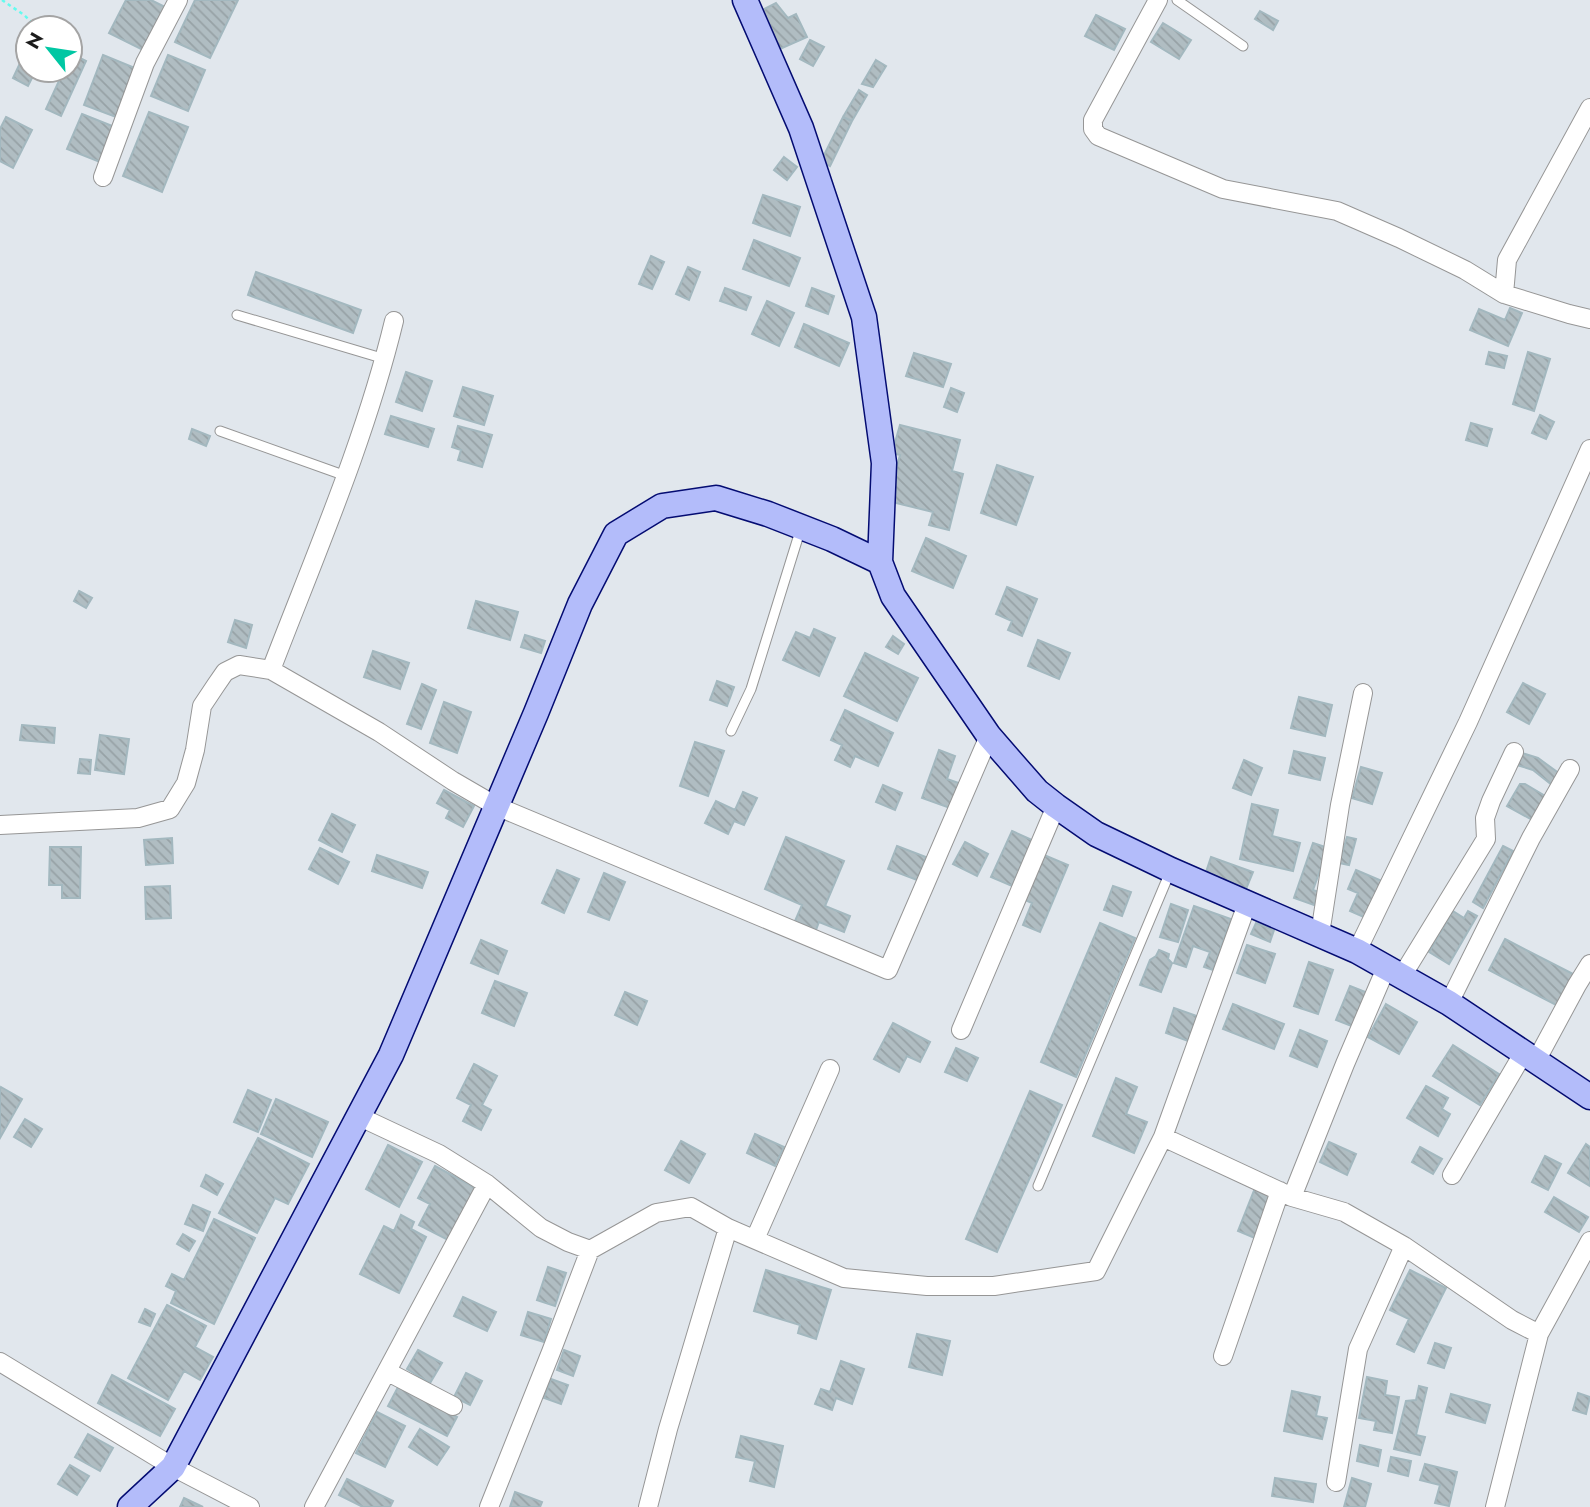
<svg xmlns="http://www.w3.org/2000/svg" width="1590" height="1507" viewBox="0 0 1590 1507" font-family="Jost,sans-serif">
<defs>
<pattern id="building-back-hatch" width="6" height="6" patternUnits="userSpaceOnUse" patternTransform="scale(1.75)"><rect width="6" height="6" fill="#b0bdc2"/><path d="M-1 5l2 2M0 0l6 6M5-1l2 2" fill="none" stroke="#97a2a6"/></pattern>
</defs>
<rect width="100%" height="100%" fill="#e1e7ed"/>
<path fill="url(#building-back-hatch)" stroke="#a3b8bf" stroke-width="2" d="M126,0H151L165,7L143,50L109,33Z
M195,0H238L210,58L175,42Z
M776,3L788,18L796,14L807,37L780,49L762,10Z
M1260,11L1278,21L1273,30L1255,19Z
M1096,15L1125,29L1114,50L1085,36Z
M1163,23L1191,40L1179,59L1151,42Z
M810,40L824,47L813,66L800,59Z
M28,46V70H36L28,86L13,78Z
M72,54L86,61L61,116L46,109L64,70H70V58Z
M103,55L135,68L116,117L84,105Z
M168,55L205,70L188,111L151,96Z
M876,60L886,66L873,87L862,84Z
M859,90L867,95L852,121L843,117Z
M149,112L188,127L162,192L123,176Z
M82,114L115,127L100,162L67,149Z
M6,117L32,130L13,168L0,161V129Z
M843,117L852,121L830,166L821,161Z
M784,157L797,167L787,180L774,170Z
M763,195L800,207L790,236L753,223Z
M754,240L800,258L789,286L743,269Z
M651,256L664,262L652,289L639,284Z
M688,267L700,272L689,300L676,294Z
M256,272L361,310L353,333L248,295Z
M725,288L751,297L746,310L720,301Z
M812,288L834,296L828,314L806,306Z
M767,301L794,313L779,346L752,334Z
M1510,308L1522,313L1508,346L1470,330L1479,309L1505,320Z
M804,324L849,343L839,366L795,347Z
M1489,352L1507,356L1504,368L1486,364Z
M1528,352L1550,359L1534,411L1513,404Z
M914,353L951,364L943,387L906,376Z
M406,372L432,381L422,411L396,402Z
M463,387L493,396L484,425L454,416Z
M951,388L964,393L957,412L944,407Z
M1540,415L1554,422L1546,439L1532,433Z
M391,416L434,429L428,447L385,434Z
M1471,423L1492,429L1487,446L1466,440Z
M900,425L960,440L952,471L963,474L949,530L929,525L933,512L888,501L900,455L892,453Z
M458,426L492,435L482,467L458,460L461,450L452,447Z
M192,429L210,436L206,446L189,439Z
M997,465L1033,477L1016,525L981,513Z
M926,538L966,556L953,588L912,571Z
M1007,587L1037,599L1022,636L1008,630L1012,621L996,614Z
M79,591L92,598L86,608L74,601Z
M476,601L518,612L510,640L468,628Z
M235,620L252,625L246,648L228,642Z
M814,629L835,638L819,676L783,660L796,632L810,638Z
M525,635L545,641L541,653L521,647Z
M893,636L904,644L898,654L886,647Z
M1038,640L1070,653L1059,679L1028,666Z
M373,651L409,663L400,689L364,677Z
M865,653L918,678L897,721L844,696Z
M717,681L734,687L727,706L710,700Z
M1523,683L1545,694L1529,724L1507,712Z
M422,684L436,690L421,729L407,724Z
M1299,697L1332,705L1325,736L1291,728Z
M444,702L471,712L457,753L430,743Z
M845,710L893,733L878,766L855,756L850,767L835,760L842,745L831,740Z
M22,725L55,728L54,743L20,740Z
M100,735L129,739L124,774L95,770Z
M695,742L724,751L708,796L680,786Z
M939,750L955,756L947,779L959,783L950,808L922,798Z
M1294,751L1325,758L1320,780L1289,773Z
M1522,753L1538,758L1560,774L1552,785L1533,770L1517,765Z
M80,759L91,760L90,774L78,773Z
M1244,760L1262,768L1251,795L1233,788Z
M1361,767L1382,773L1372,804L1352,798Z
M1520,784H1525L1547,797L1534,821L1507,806Z
M883,785L902,793L895,810L876,802Z
M444,790L474,806L463,827L446,818L450,810L437,803Z
M743,792L757,798L744,825L734,821L728,834L705,823L716,801L735,810Z
M1252,804L1278,810L1272,836L1300,843L1293,871L1240,859Z
M332,814L355,825L342,852L319,840Z
M1012,831L1032,840L1012,886L991,877Z
M786,837L844,861L825,906L850,916L844,932L819,922L816,930L795,921L802,905L765,889Z
M1347,837L1356,839L1349,865L1339,863Z
M172,838L173,863L146,865L144,840Z
M965,842L988,854L977,876L953,864Z
M1313,843L1328,848L1313,890L1319,892L1314,905L1294,898Z
M897,846L926,857L917,880L888,869Z
M1503,846L1513,851L1483,908L1473,902Z
M50,847H81L80,898H62V885H49Z
M320,848L349,862L338,884L309,869Z
M377,855L428,872L422,888L372,871Z
M1044,855L1068,865L1040,932L1023,925L1032,903L1025,900Z
M1211,857L1253,872L1246,889L1205,875Z
M557,870L579,879L564,913L542,903Z
M1356,870L1382,881L1366,918L1350,911L1358,893L1348,889Z
M604,873L625,882L609,920L588,912Z
M170,886L171,918L146,919L145,887Z
M1113,886L1131,892L1122,916L1104,910Z
M1171,904L1188,910L1178,942L1160,937Z
M1194,906L1231,919L1213,970L1204,967L1210,952L1193,946L1186,967L1174,963Z
M1453,911L1464,918L1468,911L1477,916L1449,964L1429,952Z
M1100,923L1135,938L1076,1077L1041,1062Z
M1256,923L1274,930L1270,942L1251,934Z
M1505,939L1575,975L1558,1006L1489,970Z
M481,940L507,951L498,974L471,963Z
M1247,945L1275,954L1265,983L1237,973Z
M1159,950L1169,954L1168,959L1172,963L1161,992L1140,985L1150,960L1156,956Z
M1309,962L1333,970L1318,1014L1294,1006Z
M495,981L527,993L514,1026L482,1013Z
M1350,986L1368,993L1354,1027L1336,1020Z
M625,992L647,1001L637,1025L615,1015Z
M1233,1004L1284,1024L1274,1049L1223,1029Z
M1386,1004L1417,1022L1399,1054L1368,1037Z
M1174,1008L1197,1016L1188,1041L1166,1033Z
M893,1023L930,1042L920,1062L907,1056L899,1072L874,1059Z
M1300,1030L1327,1041L1317,1067L1290,1056Z
M1453,1045L1499,1074L1480,1105L1433,1076Z
M956,1048L978,1058L967,1081L945,1072Z
M474,1064L497,1076L482,1105L491,1110L481,1130L463,1121L471,1105L457,1098Z
M1116,1078L1137,1087L1126,1114L1147,1122L1134,1153L1093,1136Z
M1426,1086L1448,1098L1442,1109L1450,1114L1438,1136L1407,1118Z
M1,1087L22,1099L0,1138V1089Z
M248,1090L271,1100L258,1132L234,1122Z
M1030,1091L1062,1105L997,1252L966,1239Z
M276,1099L328,1122L312,1157L261,1134Z
M25,1119L42,1129L31,1147L14,1137Z
M755,1134L784,1147L775,1166L747,1153Z
M258,1138L309,1164L288,1204L275,1198L257,1233L219,1213Z
M681,1141L705,1154L689,1183L665,1170Z
M1329,1142L1356,1154L1347,1175L1320,1162Z
M1586,1144L1590,1147V1186L1568,1173Z
M388,1145L422,1162L399,1207L366,1189Z
M1420,1147L1442,1159L1433,1174L1412,1162Z
M1545,1156L1561,1164L1548,1190L1532,1182Z
M435,1166L476,1188L448,1240L419,1225L430,1204L418,1198Z
M206,1175L223,1184L217,1195L201,1186Z
M1255,1188L1274,1196L1257,1239L1238,1231Z
M1554,1197L1588,1217L1579,1232L1545,1212Z
M193,1205L210,1212L203,1231L185,1224Z
M401,1215L414,1222L411,1229L426,1237L399,1293L360,1274L384,1226L394,1231Z
M214,1219L255,1238L214,1324L171,1303L176,1291L166,1286L172,1274L184,1280Z
M183,1234L195,1241L189,1251L177,1244Z
M548,1267L566,1273L555,1306L537,1300Z
M766,1270L831,1290L816,1339L798,1333L800,1325L754,1311Z
M1410,1270L1446,1288L1414,1352L1397,1344L1409,1319L1390,1310Z
M463,1297L496,1312L487,1331L454,1316Z
M167,1305L206,1326L195,1347L213,1357L200,1380L184,1371L168,1400L128,1378Z
M145,1309L155,1314L150,1326L139,1322Z
M528,1312L551,1319L544,1342L521,1335Z
M917,1334L950,1341L942,1375L909,1367Z
M1435,1343L1451,1348L1444,1368L1428,1363Z
M418,1350L442,1363L430,1383L407,1369Z
M564,1350L580,1356L573,1376L557,1370Z
M841,1361L864,1369L852,1404L836,1398L832,1410L815,1404L821,1389L830,1392Z
M466,1373L482,1381L470,1405L454,1397Z
M112,1375L175,1409L160,1436L98,1403Z
M1367,1377L1387,1381L1385,1395L1399,1397L1392,1433L1374,1430L1376,1421L1359,1418Z
M551,1379L568,1385L561,1404L544,1398Z
M1419,1386L1427,1388L1416,1435L1425,1437L1420,1455L1394,1449L1406,1401L1416,1400Z
M398,1387L457,1417L447,1436L388,1406Z
M1292,1391L1320,1397L1316,1416L1327,1418L1322,1439L1284,1431Z
M1578,1393L1590,1397L1586,1414L1573,1410Z
M1451,1394L1490,1405L1485,1423L1446,1412Z
M377,1412L405,1426L385,1467L356,1453Z
M420,1429L449,1447L437,1465L409,1447Z
M88,1434L113,1448L100,1471L75,1457Z
M741,1436L783,1446L774,1487L750,1481L755,1461L736,1457Z
M1360,1445L1381,1450L1378,1466L1357,1461Z
M1391,1457L1411,1461L1408,1476L1388,1471Z
M1425,1464L1457,1472L1449,1506L1435,1503L1440,1485L1420,1480Z
M70,1465L89,1476L77,1495L58,1484Z
M1275,1478L1316,1484L1313,1502L1272,1496Z
M1352,1478L1371,1484L1365,1507H1344Z
M347,1479L393,1501L390,1507H363L339,1495Z
M515,1492L542,1502L540,1507H510Z
M184,1498L203,1507H180Z"/>
<g fill="none" stroke-linecap="round" stroke-linejoin="round">
<defs>
<path id="lane" d="M1177,0L1243,46
M237,315L385,359
M220,431L346,476
M731,731L751,689L801,528
M1038,1186L1170,872"/>
<path id="street" d="M1158,0L1093,120V129L1098,136L1223,189L1337,211L1399,238L1465,270L1504,294
M1590,108L1507,260L1504,294L1569,314L1590,319
M103,177L145,63L178,0
M271,670C315,555 365,441 394,321
M0,825L138,818L170,809L186,783L195,750L202,706L216,685L225,672L239,665L271,670L379,732L453,781L496,806L888,970L989,736
M1320,934L1340,805L1363,693
M1357,951L1468,722L1590,449
M1402,976L1486,839L1485,818L1491,801L1514,752
M1449,1003L1531,838L1570,769
M961,1030L1056,806
M1536,1061L1577,985L1590,964
M358,1116L439,1154L487,1184L541,1228L568,1242L590,1250L656,1213L691,1207L728,1228L844,1278L927,1286H994L1096,1271L1163,1137L1247,904
M1163,1137L1292,1197L1344,1212L1404,1246L1512,1320L1539,1334L1590,1241
M1452,1175L1524,1052
M1292,1197L1345,1064L1386,968
M755,1239L830,1069
M1223,1356L1280,1191
M0,1362L173,1467L250,1507
M388,1372L453,1406
M1336,1482L1358,1349L1404,1246
M314,1507L487,1184
M489,1507L551,1352L590,1250
M648,1507L668,1429L728,1228
M1495,1507L1539,1334"/>
<path id="secondary" d="M745,0L801,128L864,317L884,463L880,562
M130,1507L173,1467L391,1055L536,713L580,604L616,534L662,506L716,498L768,514L832,539L880,562L893,596L989,736L1037,791L1056,806L1096,834L1171,870L1357,951L1449,1003L1590,1097"/>
</defs>
<use href="#lane" stroke="#969696" stroke-width="11"/>
<use href="#street" stroke="#969696" stroke-width="20"/>
<use href="#secondary" stroke="#040c72" stroke-width="27"/>
<path stroke="#64fbef" stroke-width="2.5" stroke-dasharray="3.5 3.5" stroke-linecap="butt" d="M2,0L24,15L38,28"/>
<use href="#lane" stroke="#fff" stroke-width="9"/>
<use href="#street" stroke="#fff" stroke-width="18"/>
<use href="#secondary" stroke="#b3bcfa" stroke-width="24"/>
</g>
<g transform="translate(49 49) rotate(300)"><circle r="33" fill="#ffffff" stroke="#a4a4a4" stroke-width="2"/>
<path d="M0-5L12 26L0 18L-12 26Z" fill="#00c7a3"/>
<text y="-10" font-size="19" font-weight="bold" text-anchor="middle" fill="#1c1c1c">N</text>
</g>
</svg>
